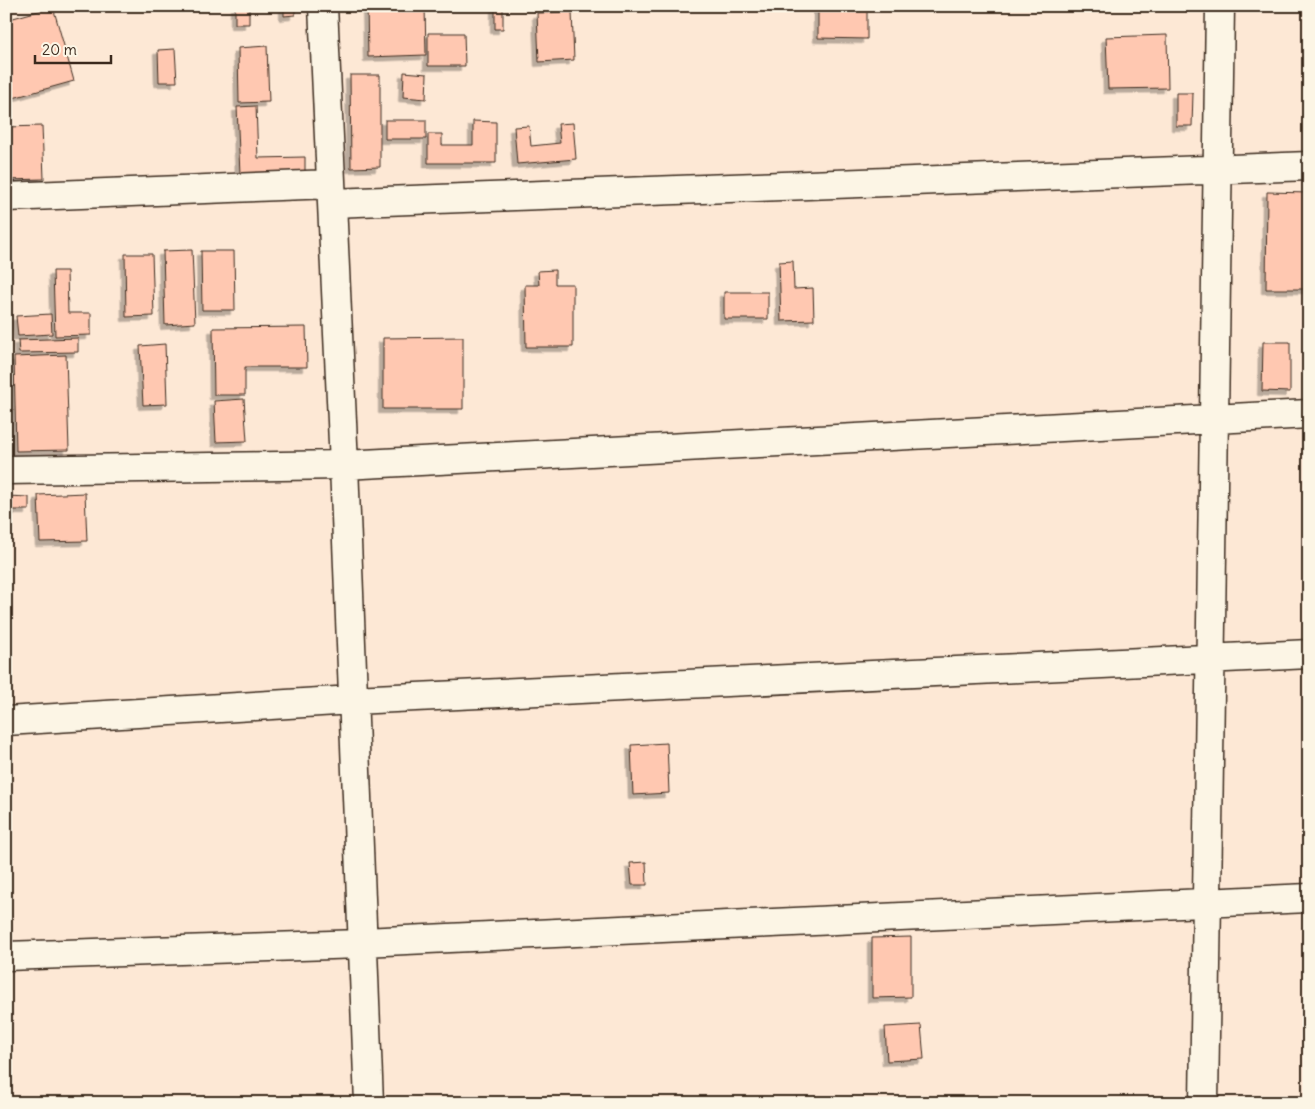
<svg xmlns="http://www.w3.org/2000/svg" width="1315" height="1109" viewBox="0 0 1315 1109" font-family="Delius,sans-serif">
<defs>
<filter id="shadow"><feDropShadow dx="-4.5" dy="4.5" stdDeviation="0" flood-color="#0004"/></filter>
</defs>
<rect width="100%" height="100%" fill="#fde8d5"/>
<filter id="ink" filterUnits="userSpaceOnUse"><feTurbulence type="fractalNoise" baseFrequency=".02" numOctaves="2"/><feDisplacementMap in="SourceGraphic" scale="10" xChannelSelector="R" yChannelSelector="G"/><feConvolveMatrix kernelMatrix="1 2 1 2 8 2 1 2 1" color-interpolation-filters="sRGB"/></filter>
<g filter="url(#ink)">
<path fill="#ffc8b1" stroke="#3b2a1e" filter="url(#shadow)" d="M235,6H249V24H235Z
M284,6H295V15L284,16Z
M367,6H375L376,10L412,9V6H425L426,55L368,57Z
M495,6H503V29H495Z
M818,6H867V39L818,38Z
M53,7L74,81L13,98L6,74V20Z
M572,12L574,60L539,62L537,13Z
M428,33H464L465,66H428Z
M1167,35L1168,88L1108,89L1106,37Z
M267,46L269,102L239,103L238,48Z
M175,49L177,82H159L158,50Z
M404,72L427,74L426,99L403,97Z
M350,75H380V167L351,168Z
M1176,93H1193L1192,126H1176Z
M256,106L258,158L305,157V172L240,174L237,107Z
M385,120H426V139H385Z
M473,121L496,122V163H428V134H442V145H473Z
M573,123L576,159L517,164L514,127L529,126L531,146L560,143L558,124Z
M42,126L44,179L6,180V127Z
M1267,192L1309,193V289H1266Z
M192,250L195,323L165,325L163,251Z
M201,251H234L235,310H202Z
M125,254H152L154,316L126,317Z
M793,261L794,289L813,288L814,320L781,321L779,262Z
M555,270V284H573V347H526L525,285H539L538,271Z
M53,271H67L68,313H91V335L55,336Z
M724,292H768V319H724Z
M51,314L52,334L18,336L16,316Z
M306,327L307,367H245V395H214L213,328Z
M463,337V409H383V338Z
M78,338V352L19,353L18,340Z
M1263,342H1290V392L1262,391Z
M165,344L167,404L143,405L140,346Z
M66,355L69,450L16,451L14,357Z
M244,399L247,441L216,442L214,401Z
M85,493L87,541L40,542L38,495Z
M6,496L29,497V510H6Z
M667,743L669,793L633,795L631,745Z
M646,862L647,885H632L630,863Z
M911,937V997L872,998V938Z
M921,1025L924,1059L887,1061L885,1027Z"/>
<g fill="none" stroke-linecap="round" stroke-linejoin="round">
<defs>
<path id="minor" d="M323,6L344,465L369,1103
M6,197L331,184
M332,203L1309,166
M6,470L344,465L1309,414
M6,721L353,700L1309,654
M6,956L361,944L363,942L1309,898
M1204,1103L1220,6"/>
</defs>
<use href="#minor" stroke="#3b2a1e" stroke-width="31"/>
<use href="#minor" stroke="#fcf5e5" stroke-width="28"/>
</g>
</g>
<rect width="1315" height="1109" fill="none" stroke="#fcf5e5" stroke-width="25"/>
<rect x="12" y="12" width="1290" height="1084" fill="none" stroke="#3b2a1e" stroke-width="2" filter="url(#ink)"/>
<path d="M35 55v8h76v-8" fill="none" stroke="#3b2a1e" stroke-width="2.5"/>
<text x="42" y="55" font-size="15" fill="#3b2a1e" stroke="#fcf5e5" stroke-width="4" paint-order="stroke">20 m</text>
</svg>
